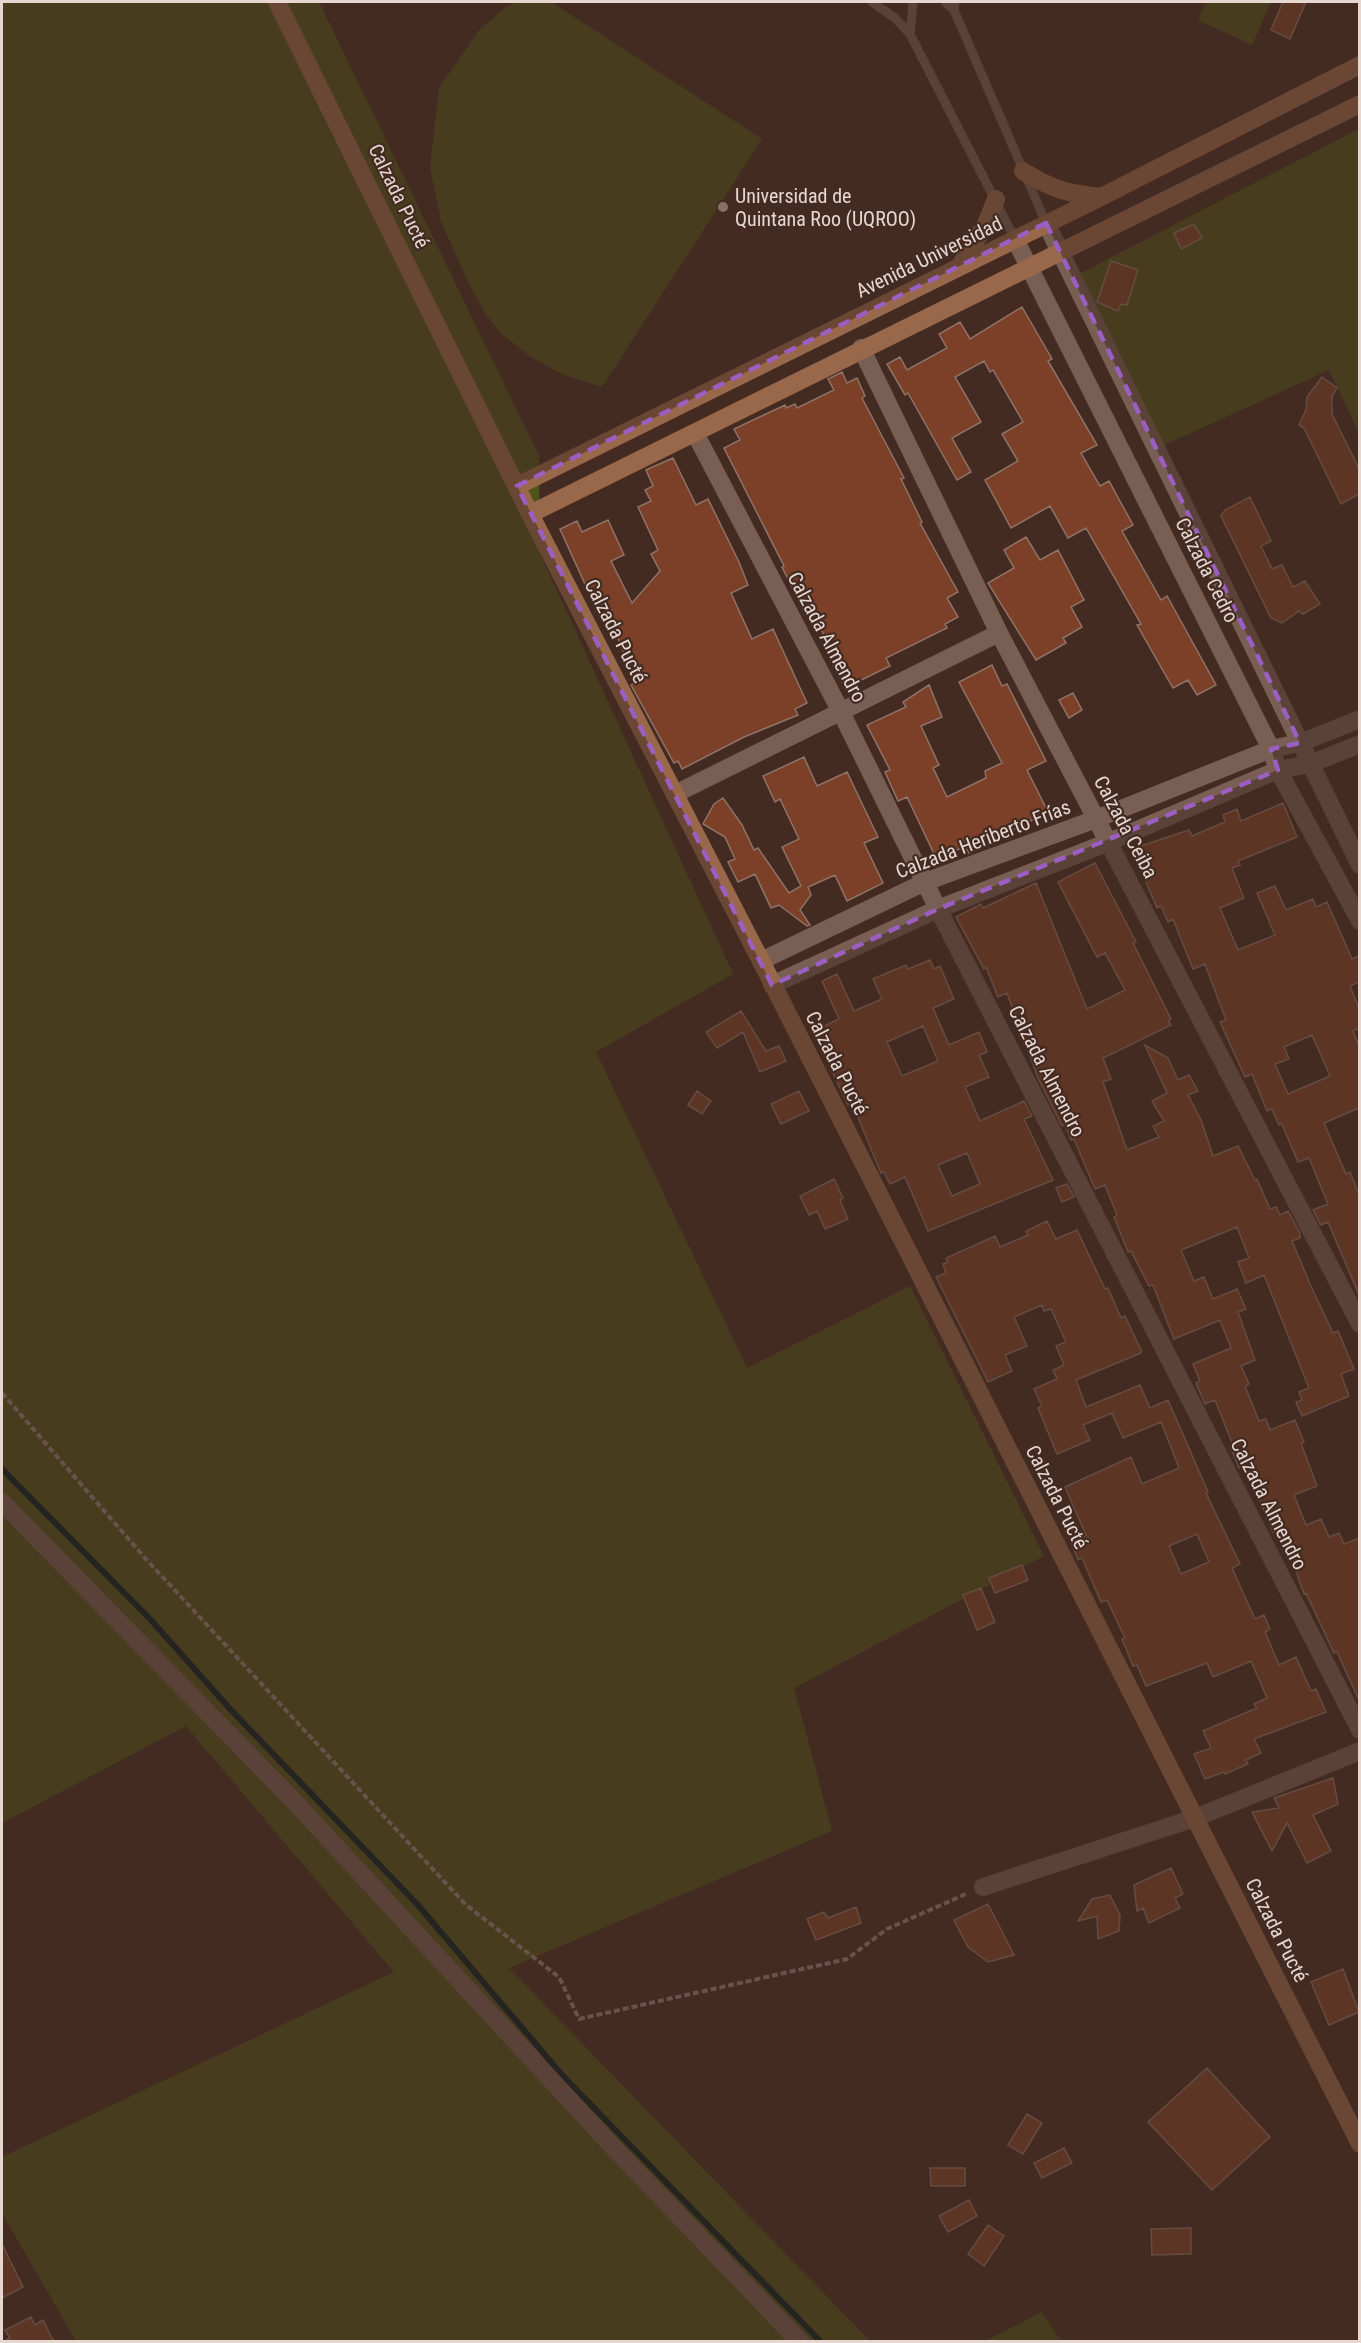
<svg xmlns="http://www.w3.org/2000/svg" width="1361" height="2343" viewBox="0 0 1361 2343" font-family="'Roboto Condensed',sans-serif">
<rect width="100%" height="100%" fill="#432b22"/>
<path fill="#4d5319" d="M2,2H319L539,456L540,554L733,974L596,1052L747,1368L910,1286L1044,1556L794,1688L832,1831L509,1968L870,2341H76L2,2213V2157L394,1972L186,1726L2,1823Z
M518,2H551L762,139L602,387L562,374L531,357L502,334L485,313L469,284L441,221L430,167L439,88L480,29L508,6Z
M1206,2H1271L1252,45L1198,20Z
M1359,129V433L1329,370L1162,446L1077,275Z
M1042,2312L1061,2341H985Z"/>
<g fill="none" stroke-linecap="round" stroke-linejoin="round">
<path stroke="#001b1d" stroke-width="6" d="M2,1469L150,1619L231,1710L417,1904L563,2076L821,2342"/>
</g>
<path fill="#7b4027" stroke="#8f7368" stroke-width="1.5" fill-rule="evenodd" d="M1283,2H1306L1290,39L1271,30Z
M1194,224L1202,238L1181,249L1174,233Z
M1111,261L1138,270L1127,305L1121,304L1118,311L1097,302Z
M1022,307L1052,359L1048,361L1097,445L1081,453L1100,486L1109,481L1133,525L1122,531L1161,600L1167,596L1216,685L1197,695L1188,680L1173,688L1137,625L1141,624L1086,528L1068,538L1050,506L1011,528L985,480L1018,461L1002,434L1023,422L993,370L990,372L984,361L955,377L981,422L952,438L971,472L957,480L908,393L905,395L887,364L900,357L907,370L947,348L939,334L960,322L970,339Z
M842,372L847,383L857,378L865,396L862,398L904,478L901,479L922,522L920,523L958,592L947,598L958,617L945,624L947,628L886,658L890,666L845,688L830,659L833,657L829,645L809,606L803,609L782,567L784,566L724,448L740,440L734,429L785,405L786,408L795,404L797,408L834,390L828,379Z
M1322,377L1337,388L1332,396V414L1359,469V494L1341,504L1304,428L1299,425L1306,410L1307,397Z
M673,458L696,505L708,499L739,562L748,585L731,593L752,639L773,629L807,703L795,709L798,715L744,737L682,769L678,761L674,763L631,685L635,683L616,633L600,601L594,604L560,529L577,521L582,532L608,520L624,555L611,561L632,603L660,571L651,554L658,550L638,507L651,501L645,490L653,486L646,470Z
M1250,497L1271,541L1261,546L1272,569L1282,565L1293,587L1305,581L1320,604L1303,614L1299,611L1282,623L1271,618L1221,516L1225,510Z
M1026,537L1040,560L1058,550L1084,600L1071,607L1082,627L1063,638L1066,643L1036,660L988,583L1014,568L1004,550Z
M992,665L1002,686L1007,684L1046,761L1027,770L1048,812L969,853L965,846L937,860L907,797L898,801L885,772L890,770L867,725L906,707L903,702L929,685L942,717L921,726L939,765L933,768L947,797L986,778L985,771L1002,763L959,682Z
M1073,693L1082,710L1069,718L1059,700Z
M804,757L817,786L847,772L878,837L864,843L883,883L847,901L835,875L808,887L811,895L800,910L810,925L807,926L779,905L771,908L755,874L738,882L728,862L735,859L725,837L703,824L714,804L723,798L742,825L754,850L758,848L789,893L801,886L782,847L799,839L780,799L775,802L763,776Z
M1283,803L1297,837L1238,861L1240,865L1232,868L1244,898L1220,908L1238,950L1275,935L1257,893L1275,886L1286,910L1313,899L1316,907L1327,902L1352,959L1359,956V982L1350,986L1359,1009V1028L1353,1031L1359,1046V1108L1324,1123L1346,1174L1350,1172L1359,1195V1295L1328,1222L1321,1225L1313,1210L1328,1204L1309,1158L1298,1162L1282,1124L1279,1125L1272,1109L1267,1111L1252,1074L1245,1077L1220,1022L1226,1020L1205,964L1193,969L1173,919L1168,922L1161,906L1157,908L1132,849L1189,830L1192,836L1225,822L1223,815L1237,809L1241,821ZM1312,1035L1330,1076L1288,1094L1275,1064L1289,1059L1284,1047Z
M1095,863L1136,942L1133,943L1171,1019L1168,1021L1171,1025L1103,1058L1111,1079L1103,1082L1127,1150L1159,1137L1153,1126L1164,1121L1152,1101L1167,1093L1145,1045L1168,1058L1178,1080L1189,1075L1198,1091L1188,1095L1201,1120L1213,1156L1238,1146L1255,1180L1257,1179L1270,1209L1276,1207L1280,1215L1288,1211L1300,1233V1238L1292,1241L1310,1284L1333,1333L1338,1331L1354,1369L1341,1374L1349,1396L1302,1416L1296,1402L1302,1400L1299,1392L1309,1388L1264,1275L1246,1283L1238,1262L1249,1258L1237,1227L1181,1250L1194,1281L1204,1277L1213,1299L1237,1289L1246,1309L1238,1312L1255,1360L1241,1366L1249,1384L1245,1386L1259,1421L1266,1419L1270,1430L1295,1420L1304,1442L1301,1443L1317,1486L1294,1495L1306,1525L1321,1519L1329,1537L1339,1533L1344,1544L1359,1538V1700L1337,1652L1334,1653L1306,1593L1304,1594L1286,1542L1283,1543L1278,1530L1273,1532L1245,1465L1239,1468L1230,1446L1233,1445L1215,1400L1205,1404L1196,1383L1200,1381L1193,1364L1231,1348L1220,1320L1174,1339L1153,1285L1149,1286L1131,1251L1128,1252L1114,1217L1117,1215L1105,1185L1095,1189L1074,1139L1071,1140L1065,1124L1062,1126L1038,1078L1007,993L998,997L986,967L984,969L956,917L981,904L983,908L1036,883L1087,1009L1125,990L1105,953L1097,957L1058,882Z
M930,960L934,969L940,966L954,999L933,1008L949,1045L979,1032L987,1052L979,1055L989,1077L965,1087L980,1121L1024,1101L1032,1116L1024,1119L1053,1180L928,1231L905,1177L890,1184L884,1172L881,1173L852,1103L848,1105L813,1031L839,1019L822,981L837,974L854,1011L882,999L873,979L906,965L908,969ZM923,1026L938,1061L902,1076L887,1042ZM967,1153L980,1184L952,1196L938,1165Z
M741,1011L766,1051L779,1046L786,1061L760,1072L743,1032L717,1048L706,1032Z
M697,1091L711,1101L702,1114L688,1105Z
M799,1091L809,1111L781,1124L771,1104Z
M834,1179L843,1198L840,1200L848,1219L825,1229L817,1211L809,1215L800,1196Z
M1067,1184L1074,1197L1062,1202L1056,1188Z
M1047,1221L1056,1239L1077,1230L1105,1289L1108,1288L1121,1318L1125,1316L1141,1350V1353L1076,1380L1086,1407L1140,1385L1150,1408L1168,1400L1208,1492L1206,1493L1240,1564L1232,1568L1255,1619L1264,1615L1270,1629L1265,1632L1279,1665L1296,1657L1311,1691L1316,1689L1326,1712L1254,1739L1261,1753L1246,1760L1248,1764L1225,1774L1224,1772L1205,1779L1194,1754L1211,1748L1203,1731L1257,1708L1254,1704L1267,1698L1251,1661L1213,1677L1207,1663L1146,1686L1137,1665L1133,1666L1122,1639L1125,1638L1107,1600L1101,1602L1082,1558L1078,1560L1071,1542L1086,1535L1065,1487L1131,1457L1142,1484L1179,1468L1161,1422L1123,1438L1112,1413L1083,1425L1090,1440L1057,1454L1038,1408L1042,1406L1034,1389L1057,1379L1053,1370L1064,1365L1056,1346L1066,1342L1051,1309L1044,1311L1042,1305L1014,1317L1027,1346L1005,1355L1012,1371L988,1382L936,1277L946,1273L943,1264L948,1262L946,1258L995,1236L1000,1247L1028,1235L1026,1231ZM1197,1534L1209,1562L1181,1574L1169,1546Z
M1022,1565L1028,1580L995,1593L989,1578Z
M981,1588L995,1622L977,1630L963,1595Z
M1333,1778L1338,1804L1313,1815L1331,1851L1307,1863L1287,1823L1272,1851L1252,1812L1279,1808L1274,1798Z
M1171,1868L1183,1894L1175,1898L1180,1908L1149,1923L1143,1908L1137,1911L1134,1885Z
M1110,1895L1120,1915L1119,1931L1098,1939L1097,1916L1078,1921L1092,1899Z
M988,1904L1014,1955L988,1962L968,1947L954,1920Z
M856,1907L861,1923L816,1940L807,1919L824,1912L828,1918Z
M1343,1969L1359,2012L1329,2025L1311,1982Z
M1207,2068L1270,2137L1212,2190L1148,2122Z
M1027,2114L1042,2123L1023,2154L1008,2145Z
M1064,2148L1072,2163L1042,2178L1034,2163Z
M930,2168H965V2186H931Z
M969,2200L977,2216L948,2232L939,2216Z
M988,2225L1004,2236L984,2266L968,2254Z
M1191,2228V2254L1152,2255L1151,2229Z
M2,2244L23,2287L2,2298Z
M31,2317L35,2325L43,2320L54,2342H3L10,2338L5,2330Z"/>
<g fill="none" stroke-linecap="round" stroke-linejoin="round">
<path stroke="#95817a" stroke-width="4" stroke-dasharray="6 3" stroke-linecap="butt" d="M2,1393L145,1558L466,1905L559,1977L579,2019L847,1959L887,1929L968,1893"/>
<path stroke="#795e53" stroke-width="9" d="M872,2L895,18L910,34L1015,239
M945,2L954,10
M955,2L954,10L1046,223
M910,34L913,2"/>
<path stroke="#795e53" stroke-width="18" d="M1046,223L1360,865
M1015,239L1271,749L1278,770L1360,921
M861,348L999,633L1360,1324
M695,433L840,710L938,909L1360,1730
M675,794L999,633
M761,961L925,882L1096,819L1271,749L1300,743L1360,719
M772,985L938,909L1109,842L1278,770L1310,764L1360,744
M2,1502L292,1799L614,2148L800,2342
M983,1887L1195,1818L1360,1751"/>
<path stroke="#99684a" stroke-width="18" d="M277,2L530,514L761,961L1360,2144
M1023,171C1053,190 1066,193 1101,197
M960,266L986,224L996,199
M517,486L1101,197L1360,65
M530,514L1360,104"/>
</g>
<path d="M0 0H1361V2343H0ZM1046,223L1300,743L1271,749L1278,770L938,909L772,985L517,486Z" fill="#432b22" fill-opacity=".55" fill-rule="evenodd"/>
<path fill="none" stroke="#9b5fc4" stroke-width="4.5" stroke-dasharray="12 8" stroke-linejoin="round" d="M1046,223L1300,743L1271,749L1278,770L938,909L772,985L517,486Z"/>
<circle fill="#8d6e63" stroke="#432b22" stroke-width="2" cx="723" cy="207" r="6"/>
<g text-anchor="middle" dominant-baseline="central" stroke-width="4.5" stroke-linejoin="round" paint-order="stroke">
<g font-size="20" fill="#e7d7d1" stroke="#432b22">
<text transform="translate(399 196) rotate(64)">Calzada Pucté</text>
<text transform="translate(929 257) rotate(-26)">Avenida Universidad</text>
<text transform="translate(1207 570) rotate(63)">Calzada Cedro</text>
<text transform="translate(616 631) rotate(63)">Calzada Pucté</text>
<text transform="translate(827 637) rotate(62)">Calzada Almendro</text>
<text transform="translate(1126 827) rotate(62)">Calzada Ceiba</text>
<text transform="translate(983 839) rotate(-21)">Calzada Heriberto Frías</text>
<text transform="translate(837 1063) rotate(63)">Calzada Pucté</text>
<text transform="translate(1047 1071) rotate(63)">Calzada Almendro</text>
<text transform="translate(1057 1497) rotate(63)">Calzada Pucté</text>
<text transform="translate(1269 1504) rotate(63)">Calzada Almendro</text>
<text transform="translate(1277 1930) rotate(63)">Calzada Pucté</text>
</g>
<g font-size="20" fill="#e7d7d1" stroke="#432b22" text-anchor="start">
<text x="735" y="196">Universidad de<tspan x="735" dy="23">Quintana Roo (UQROO)</tspan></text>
</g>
</g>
<rect width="1361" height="2343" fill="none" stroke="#e7d7d1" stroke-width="6"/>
</svg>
